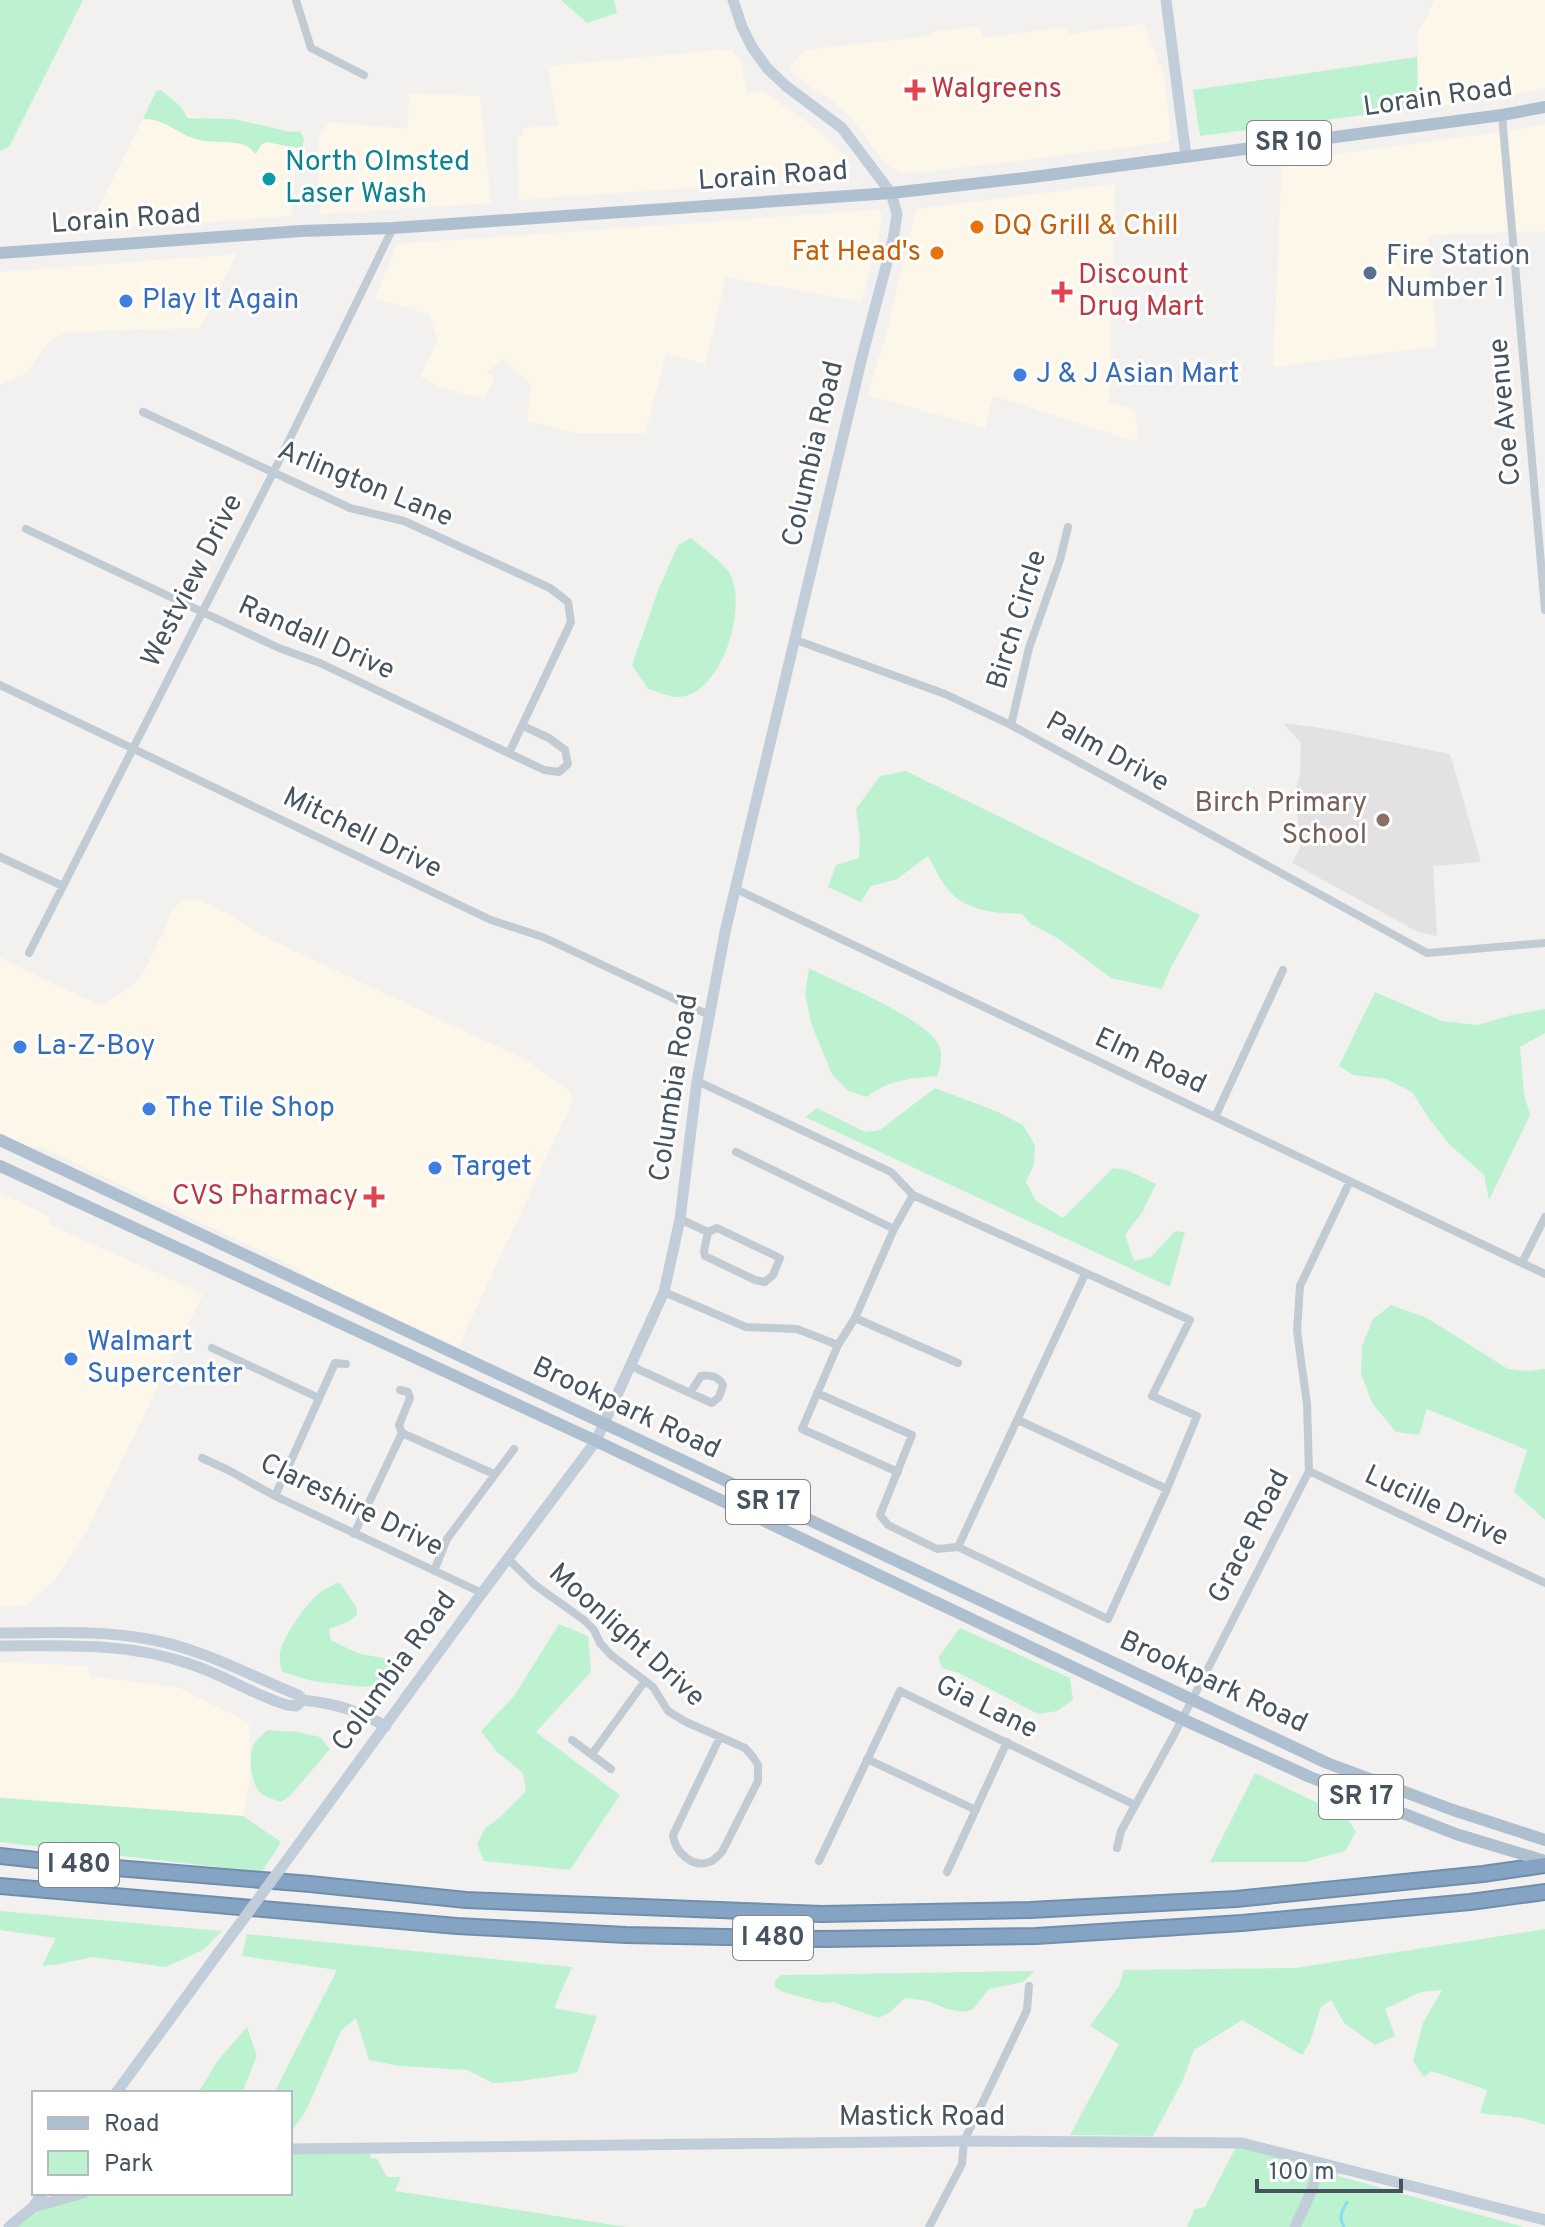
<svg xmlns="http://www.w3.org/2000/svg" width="1545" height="2227" viewBox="0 0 1545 2227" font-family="Overpass,sans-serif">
<rect width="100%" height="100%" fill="#f3f0f0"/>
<path fill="#fdf7e9" d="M1434,0H1545V88L1511,95L1419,108L1418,31L1430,11Z
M1144,24L1164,77L1171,141L1130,147L917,173L902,172L891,167L883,161L853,120L834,102L808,85L789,69L804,50L932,36V32L980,26L982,38L1066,27L1068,34Z
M732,50L740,61L747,93L764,91L783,106L817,129L839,151L850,166V170L845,177L519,200L517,138L523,135V128L558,125L548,66L708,51Z
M409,93L480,96L491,203L321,214L318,178L319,137L329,122L408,129Z
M150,105L265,136L297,141L292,216L87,231Z
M1545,124V231L1428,235L1437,346L1273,367L1282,161L1511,131Z
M1115,184L1109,402L1135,410L1138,442L993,396L985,428L867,395L886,336L916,209Z
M875,210L879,211L883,217L862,302L726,277L705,364L666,354L645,433H574L527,420L531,385L504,359L486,373L495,377L484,399L440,387L420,376L438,340L429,314L375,298L398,244Z
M237,254L200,328L68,332L52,339L39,354L27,373L0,385V272Z
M188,899L200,900L230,915L263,936L526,1060L570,1091L573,1099L571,1105L458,1347L311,1279L291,1265L41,1147L26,1146L0,1133V958L96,1004L107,1002L138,981L145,970L172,913L180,902Z
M0,1193L51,1217L48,1224L203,1294L91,1523L56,1578L27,1605L0,1607Z
M0,1662L87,1666L91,1676L180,1688L249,1723L250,1778L243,1816L0,1797Z"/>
<path fill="#e4e1e2" d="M1283,723L1328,729L1450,754L1481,862L1433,866L1437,936L1418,932L1292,863L1300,848L1295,791L1300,774L1301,743Z"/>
<path fill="#bdf2d1" d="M0,0H83L9,147L0,151Z
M561,0H614L617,13L587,23Z
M1417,57L1418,108L1200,136L1193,90Z
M161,90L180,106L188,118L234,119L291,132L300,131L304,139L302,149L266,142L261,145L256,154C252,151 250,147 246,146C233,139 206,145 190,137C173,130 163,119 143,119L156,91Z
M691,538C701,547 726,564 731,576C747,610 721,696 678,697C669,697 656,691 648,689L632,665L659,588L678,545Z
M906,771L1200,915L1170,969L1162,989L1111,978L1059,939L1031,924L1022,914C999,914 968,911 951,893C941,883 935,868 928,856L897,879L871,886L861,902L828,887L836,865L859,858L860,838L856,809L880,776Z
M809,968C837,983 929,1019 939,1046C943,1056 941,1066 937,1076C912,1078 887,1080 867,1097L848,1091L832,1074L812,1026L805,994Z
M1375,992L1442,1021L1477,1025L1512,1015L1545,1009V1033L1520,1047L1524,1094L1530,1115L1489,1200L1484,1175L1449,1144L1430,1120L1412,1092L1386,1079L1353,1075L1339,1066Z
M935,1088L998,1112L1023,1125L1035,1145L1034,1164L1026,1182L1036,1201L1063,1218L1113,1168L1127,1170L1156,1184L1143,1211L1125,1235L1134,1261L1151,1257L1175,1231L1185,1232L1170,1287L805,1117L817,1108L865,1132L880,1130Z
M1391,1305L1427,1318L1508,1369L1528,1371L1545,1369V1520L1514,1492L1527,1450L1427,1409L1419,1435L1396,1432L1372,1403L1361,1374L1362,1346L1373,1319Z
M339,1582L357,1608V1615L348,1622L329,1629L331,1640L357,1653L387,1659L399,1668L397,1676L376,1685L363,1687L312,1681L282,1672C280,1665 279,1655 281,1648C288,1630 307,1602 322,1591C327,1588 333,1585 339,1582Z
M559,1624L588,1636L591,1672L536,1732L620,1795L570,1870L484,1861L477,1844L485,1828L499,1818L526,1791L523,1773L497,1752L481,1731L514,1696Z
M960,1628L1070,1678L1073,1700L1057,1711L1038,1714L959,1673L942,1668L938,1658Z
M268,1730L298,1732L320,1737L330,1749L290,1796L281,1802C273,1799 263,1797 258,1790C251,1780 248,1755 254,1744C257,1739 263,1734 268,1730Z
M1255,1773L1347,1817L1356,1832L1345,1851L1305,1862H1210Z
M0,1798L243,1816L281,1842L262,1872L0,1842Z
M0,1911L222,1931L203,1950L166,1967L93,1957L59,1964L42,1966L56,1938L0,1930Z
M1545,1929V2125L1523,2118L1480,2113L1487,2090L1431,2071L1424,2077L1413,2061L1423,2023L1442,1990L1421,1992L1385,2009L1395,2036L1375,2045L1344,2023L1331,2000L1321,2007L1310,2042L1302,2055L1242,2020L1194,2050L1183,2080L1153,2136L1070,2135L1119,2044L1090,2026L1119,1986L1124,1970L1295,1968Z
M247,1934L572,1967L554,2008L597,2016L577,2073L520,2081L493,2083L467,2070L400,2066L369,2060L356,2018L341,2031L306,2111L290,2133V2093H274L337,1970L242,1956Z
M1035,1971L1023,1982L989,1989L973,2009L965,2012L947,2009L928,2001L905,1998L889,2013L878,2018L833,2002L823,2003L783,1992L775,1987V1981L781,1975Z
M247,2027L257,2056L242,2093H198L218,2060Z
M1237,2145L1339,2171L1338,2176L1524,2227H1187L1195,2209L1205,2207Z
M290,2152H371L370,2158L377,2159L387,2177H401L395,2191L627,2227H8L28,2211L95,2193H290Z"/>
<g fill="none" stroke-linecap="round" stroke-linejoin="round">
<path stroke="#87dcf1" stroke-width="3" d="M1344,2227C1338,2218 1342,2211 1347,2202"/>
<defs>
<path id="highway" d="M0,1856L92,1866L310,1884L466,1900L822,1914L1030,1910L1236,1899L1483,1874L1545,1865
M0,1886L457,1926L626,1935L823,1939L1036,1936L1242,1923L1470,1902L1545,1892"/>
</defs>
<use href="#highway" stroke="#708ead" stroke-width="18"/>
<path stroke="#c0cbd3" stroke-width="8" d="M296,0L311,48L364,75
M1502,115L1545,610
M143,412L350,508L404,521L550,588L568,602L571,622L509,753
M26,529L279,648L320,663L544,770L559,772L568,764L565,750L549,738L523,726
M796,640L945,694L1011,725L1427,953L1545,943
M0,685L491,920L543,937L709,1015
M1011,725L1029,648L1060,560L1068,527
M0,857L63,886
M736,889L1545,1274
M29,953L273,473L393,228
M697,1081L891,1172L913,1195L1190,1320L1152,1396L1197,1416L1167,1489L1108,1619L958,1547L937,1549L888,1525L880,1515L912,1435L817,1393
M1215,1117L1283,970
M736,1152L894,1229
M680,1219L708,1232L717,1228L780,1258L773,1275L765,1282L755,1280L705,1256L704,1251L708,1232
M1522,1263L1545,1217
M664,1292L746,1327L797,1329L838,1345
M855,1318L958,1363
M212,1348L319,1398
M631,1366L712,1403L719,1397L723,1385C719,1377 710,1374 701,1376L690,1393
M400,1390L408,1392L410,1398L399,1425L402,1433
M1018,1420L1167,1489
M202,1458L228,1470L275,1496L482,1593
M1309,1471L1545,1583
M898,1472L802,1429L838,1345L855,1318L894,1229L913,1195
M275,1496L335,1363L346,1364
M354,1534L402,1433L494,1474
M958,1547L1085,1274
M508,1559L535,1585L584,1620L594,1630L600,1643L611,1655L653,1687L668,1711L686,1722L745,1748L753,1757L758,1765V1781L722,1852C722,1853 713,1860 712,1861C693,1870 675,1852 673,1835L720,1737
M434,1571L447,1539L514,1449
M572,1740L611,1769
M592,1754L645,1681
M867,1759L976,1810
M1117,1848L1121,1831L1175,1733L1309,1471L1307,1404L1297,1331L1300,1286L1350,1181
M819,1861L900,1691L1135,1805
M947,1872L1007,1742
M929,2227L962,2164L964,2141L1027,2010L1029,1986"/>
<path stroke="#c2cdda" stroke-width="11" d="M1166,0L1186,156
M0,1633C49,1633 100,1630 148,1639C200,1648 249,1675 298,1695L303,1700C338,1704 355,1710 386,1726
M0,1646C66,1646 127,1642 190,1664C224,1675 254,1695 287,1705L296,1706L303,1700
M298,1845L482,1593L596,1441L664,1292L680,1219L697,1081L725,932L863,353L893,240L897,214L891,193L842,128L786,86L767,68L752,47L742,27L733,0
M116,2093L219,1952
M290,2149L964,2141L1242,2143L1545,2220
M33,2207L83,2193
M9,2227L33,2207L43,2193
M1295,2227L1312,2190L1319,2163"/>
<path stroke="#aec0d0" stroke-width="12" d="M0,253L301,231L393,228L891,193L1033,177L1502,115L1545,107
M0,1140L1327,1763L1453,1810L1545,1840
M0,1166L596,1441L1182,1719L1310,1777L1456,1834L1545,1861"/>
<use href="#highway" stroke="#85a3c2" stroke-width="14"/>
<path stroke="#c2cdda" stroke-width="11" d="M219,1952L298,1845"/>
</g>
<g fill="#e0444e" stroke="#fff" stroke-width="3">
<path d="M911 78h8v8h8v8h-8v8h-8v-8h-8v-8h8z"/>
<path d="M1058 280h8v8h8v8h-8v8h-8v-8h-8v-8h8z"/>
<path d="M370 1185h8v8h8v8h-8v8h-8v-8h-8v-8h8z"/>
</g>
<circle fill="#0f9aa8" stroke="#fff" stroke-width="3" cx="269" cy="179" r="8"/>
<g fill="#e8710a" stroke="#fff" stroke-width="3">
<circle cx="977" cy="227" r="8"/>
<circle cx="937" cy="253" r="8"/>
</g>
<circle fill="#5c6f8a" stroke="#fff" stroke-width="3" cx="1370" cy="273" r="8"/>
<g fill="#3f7fe0" stroke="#fff" stroke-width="3">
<circle cx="126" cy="301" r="8"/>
<circle cx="1020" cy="375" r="8"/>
<circle cx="20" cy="1047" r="8"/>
<circle cx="149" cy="1109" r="8"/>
<circle cx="435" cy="1168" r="8"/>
<circle cx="71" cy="1359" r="8"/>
</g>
<circle fill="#8d6e63" stroke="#fff" stroke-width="3" cx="1383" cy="820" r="8"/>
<g text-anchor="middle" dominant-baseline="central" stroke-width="6" stroke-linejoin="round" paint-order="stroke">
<g fill="#fff" stroke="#7e878f" stroke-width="2">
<rect x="1247" y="121" width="84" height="44" rx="6"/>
<rect x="726" y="1480" width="84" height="44" rx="6"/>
<rect x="1319" y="1775" width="84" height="44" rx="6"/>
<rect x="39" y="1843" width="80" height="44" rx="6"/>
<rect x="733" y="1916" width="80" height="44" rx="6"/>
</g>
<g font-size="26" font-weight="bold" fill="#47545f">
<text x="1289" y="143">SR 10</text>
<text x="768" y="1502">SR 17</text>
<text x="1361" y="1797">SR 17</text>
<text x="79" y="1865">I 480</text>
<text x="773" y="1938">I 480</text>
</g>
<g font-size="28" fill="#be3a42" stroke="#fff" text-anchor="start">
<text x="931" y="90">Walgreens</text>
<text x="1078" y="276">Discount<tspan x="1078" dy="32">Drug Mart</tspan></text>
<text x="358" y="1197" text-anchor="end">CVS Pharmacy</text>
</g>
<g font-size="28" fill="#47545f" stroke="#fff">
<text transform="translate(1438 98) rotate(-8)">Lorain Road</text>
<text transform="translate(773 177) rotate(-4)">Lorain Road</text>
<text transform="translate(126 220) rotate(-4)">Lorain Road</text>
<text transform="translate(1506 412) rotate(-95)">Coe Avenue</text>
<text transform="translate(814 454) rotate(-77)">Columbia Road</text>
<text transform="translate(365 485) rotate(22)">Arlington Lane</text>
<text transform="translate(193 581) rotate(-63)">Westview Drive</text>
<text transform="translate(1018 620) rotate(-73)">Birch Circle</text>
<text transform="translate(316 639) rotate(24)">Randall Drive</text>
<text transform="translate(1107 753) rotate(29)">Palm Drive</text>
<text transform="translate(362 834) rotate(26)">Mitchell Drive</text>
<text transform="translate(1150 1062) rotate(25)">Elm Road</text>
<text transform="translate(675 1088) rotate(-81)">Columbia Road</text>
<text transform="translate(626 1409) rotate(25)">Brookpark Road</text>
<text transform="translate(351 1506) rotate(26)">Clareshire Drive</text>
<text transform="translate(1436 1507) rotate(25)">Lucille Drive</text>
<text transform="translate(1250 1537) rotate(-63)">Grace Road</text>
<text transform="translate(626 1636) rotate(42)">Moonlight Drive</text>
<text transform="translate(395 1672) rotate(-54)">Columbia Road</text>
<text transform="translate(1213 1683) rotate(25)">Brookpark Road</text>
<text transform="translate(986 1708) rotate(26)">Gia Lane</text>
<text x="922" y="2118">Mastick Road</text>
</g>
<g font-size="28" fill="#0d838f" stroke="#fff" text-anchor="start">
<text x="285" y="163">North Olmsted<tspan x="285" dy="32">Laser Wash</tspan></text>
</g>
<g font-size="28" fill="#c56008" stroke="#fff" text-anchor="start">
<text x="993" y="227">DQ Grill &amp; Chill</text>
<text x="921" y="253" text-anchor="end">Fat Head's</text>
</g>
<g font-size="28" fill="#4e5e75" stroke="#fff" text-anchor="start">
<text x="1386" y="257">Fire Station<tspan x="1386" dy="32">Number 1</tspan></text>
</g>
<g font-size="28" fill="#366cbe" stroke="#fff" text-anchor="start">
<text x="142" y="301">Play It Again</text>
<text x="1036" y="375">J &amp; J Asian Mart</text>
<text x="36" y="1047">La-Z-Boy</text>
<text x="165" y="1109">The Tile Shop</text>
<text x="451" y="1168">Target</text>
<text x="87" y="1343">Walmart<tspan x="87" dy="32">Supercenter</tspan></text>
</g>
<g font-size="28" fill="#785e54" stroke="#fff" text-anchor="end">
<text x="1367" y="804">Birch Primary<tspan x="1367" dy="32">School</tspan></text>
</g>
</g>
<rect x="32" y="2091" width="260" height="104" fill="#ffffff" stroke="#b5bbbf" stroke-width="2"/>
<rect x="48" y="2117" width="40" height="12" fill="#aec0d0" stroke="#b5bbbf" stroke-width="2"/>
<text x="104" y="2131" font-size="24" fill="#47545f">Road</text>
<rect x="48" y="2151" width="40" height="24" fill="#bdf2d1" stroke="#b5bbbf" stroke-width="2"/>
<text x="104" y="2171" font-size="24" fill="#47545f">Park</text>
<path d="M1257 2179v12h144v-12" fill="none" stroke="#47545f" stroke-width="4"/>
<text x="1269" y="2179" font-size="24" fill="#47545f" stroke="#ffffff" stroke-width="6" paint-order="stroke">100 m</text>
</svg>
